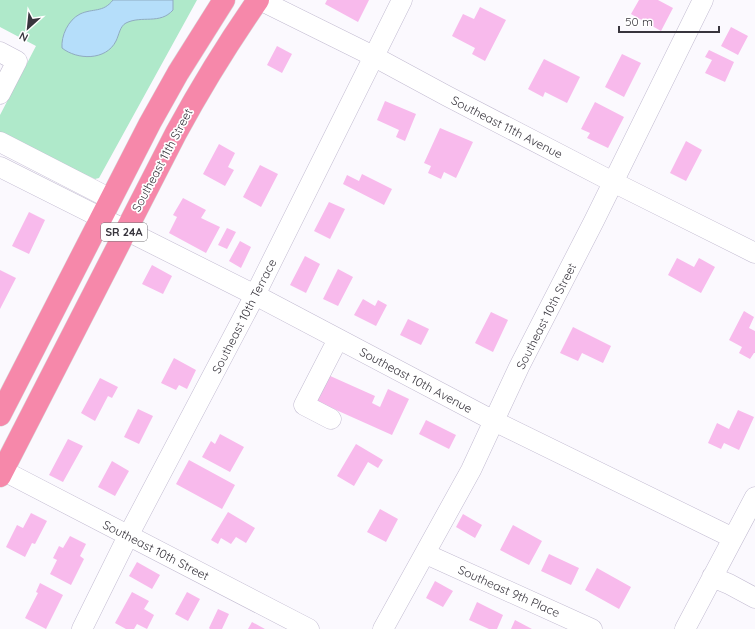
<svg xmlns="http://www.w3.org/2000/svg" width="755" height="629" viewBox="0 0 755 629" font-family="Quicksand,sans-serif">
<rect width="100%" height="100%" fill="#fbf9fe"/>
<path fill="#afe9ca" d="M0,0H197L99,178L95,179L0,135V115L36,46L0,27Z"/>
<path fill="#b5defa" stroke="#90abc1" d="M113,0H173V10C160,25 142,15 126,23C120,26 119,35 116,41C106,61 77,60 62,48C61,36 68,20 80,14C93,8 103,13 113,0Z"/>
<path fill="#f8baec" d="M327,0H369L358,22L325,4Z
M639,0H658L673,8L661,31L631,14Z
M480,7L506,20L485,61L472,54L475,48L452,36L463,14L474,19Z
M731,27L748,36L738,55L721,46Z
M277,46L292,54L282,73L267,65Z
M709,50L734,62L725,82L705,73L712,60L705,57Z
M622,54L641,63L624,97L605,87Z
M544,59L580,77L567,103L545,92L543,97L528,89Z
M385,101L416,114L405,141L396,137L399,130L377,120Z
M595,102L624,117L608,148L587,138L590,133L581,129Z
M440,128L473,142L456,178L444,172L441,179L428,173L431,166L424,163Z
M686,141L702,150L686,181L670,173Z
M219,144L235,153L228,167L234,170L225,186L203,174Z
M260,165L278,174L261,207L243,197Z
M362,174L392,189L384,205L343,184L347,175L359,181Z
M183,198L206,210L201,218L220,227L206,253L169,233L177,217L173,215Z
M329,202L345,209L330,239L314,231Z
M29,212L45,220L29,254L12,246Z
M227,228L236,232L227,249L218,245Z
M240,241L251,247L241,268L229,261Z
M305,256L320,264L306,293L290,285Z
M677,258L694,267L699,258L715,267L701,293L668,275Z
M152,265L172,276L163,294L142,284Z
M338,269L353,277L338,306L323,299Z
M0,270L16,278L0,309Z
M363,299L375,306L378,300L387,305L376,326L354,315Z
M744,311L754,317L749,328L755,331V353H754L750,359L739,353L742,347L729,340Z
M491,312L508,320L493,352L475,343Z
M408,319L429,329L421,345L400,335Z
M573,327L611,346L603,363L582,353L578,361L560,353Z
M174,358L196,370L187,389L179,385L176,390L161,383Z
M328,375L375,396L372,403L380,407L388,389L409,399L392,435L316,401Z
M100,378L118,387L112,398L108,396L95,421L81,413Z
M138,409L153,416L139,444L124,437Z
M738,410L754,417L739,450L724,443L721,449L708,443L717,423L729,429Z
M426,420L456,435L449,449L419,434Z
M220,434L244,447L230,472L202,457L211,441L215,444Z
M68,439L83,446L63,482L49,475Z
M356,444L383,460L378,468L368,462L354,486L337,476Z
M189,460L235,485L222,509L176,484Z
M112,461L129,471L115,496L98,487Z
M380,509L398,519L386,542L367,532Z
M228,512L255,528L246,543L236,537L231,544L221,538L218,544L211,540Z
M31,513L47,521L35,544L32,543L25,557L6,547L17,525L23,528Z
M463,514L482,525L475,538L456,527Z
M513,525L542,541L529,565L500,550Z
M70,536L86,544L80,556L84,559L71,585L50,574L57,560L53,558L59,546L63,548Z
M549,554L579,568L571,585L541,571Z
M137,562L160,575L152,589L129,576Z
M597,568L631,587L619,609L585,590Z
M435,581L453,591L443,607L426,598Z
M40,583L63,595L46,629L25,618L38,593L36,592Z
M132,592L149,601L144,609L154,615L147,629L137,624L134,629H126L115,623Z
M187,592L200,599L188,621L175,614Z
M477,602L503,615L497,629H489L469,620Z
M218,609L229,614L222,629H210L209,628Z
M515,620L532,629H511Z
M252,622L265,629H248Z"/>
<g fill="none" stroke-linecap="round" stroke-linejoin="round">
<defs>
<path id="minor" d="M260,0L373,56L447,96L613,182L755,253
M0,52L17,61L0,94
M0,142L111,199
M0,167L255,295L494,421L733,538
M331,419L304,405L338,339
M0,469L309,629
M426,554L592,629
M712,577L729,584L755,598
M82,629L128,536L255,295L402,0
M383,629L471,470L519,367L594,221L703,0
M685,629L755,497"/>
<path id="highway" d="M0,415L150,123L178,73L224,0
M0,476L176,133C201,87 228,43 258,0"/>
</defs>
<use href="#minor" stroke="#c2bbd1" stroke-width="21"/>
<use href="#highway" stroke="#d7d7d8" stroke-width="23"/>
<use href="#minor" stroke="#fff" stroke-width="20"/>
<use href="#highway" stroke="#f688aa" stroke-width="22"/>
</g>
<g text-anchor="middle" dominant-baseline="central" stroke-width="3.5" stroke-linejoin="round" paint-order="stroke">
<rect fill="#fff" stroke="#747277" stroke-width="1" x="101" y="223" width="46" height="18" rx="3"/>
<g font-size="11" font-weight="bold" fill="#38353d">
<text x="124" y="232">SR 24A</text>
</g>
<g font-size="12" fill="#38353d" stroke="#fff">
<text transform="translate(507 127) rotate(27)">Southeast 11th Avenue</text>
<text transform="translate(162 160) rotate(-62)">Southeast 11th Street</text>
<text transform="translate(244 316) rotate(-63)">Southeast 10th Terrace</text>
<text transform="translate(546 316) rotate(-63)">Southeast 10th Street</text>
<text transform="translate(416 380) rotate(28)">Southeast 10th Avenue</text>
<text transform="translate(156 550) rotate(27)">Southeast 10th Street</text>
<text transform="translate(509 591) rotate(24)">Southeast 9th Place</text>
</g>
</g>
<g transform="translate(28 28) rotate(207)" stroke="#ffffff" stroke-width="3" paint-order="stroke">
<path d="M0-3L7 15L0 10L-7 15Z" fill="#38353d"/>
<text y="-6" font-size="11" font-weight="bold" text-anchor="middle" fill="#38353d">N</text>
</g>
<path d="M619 26v6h100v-6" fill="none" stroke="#38353d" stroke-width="2"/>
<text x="625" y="26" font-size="12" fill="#38353d" stroke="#ffffff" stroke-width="3" paint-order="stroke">50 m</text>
</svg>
